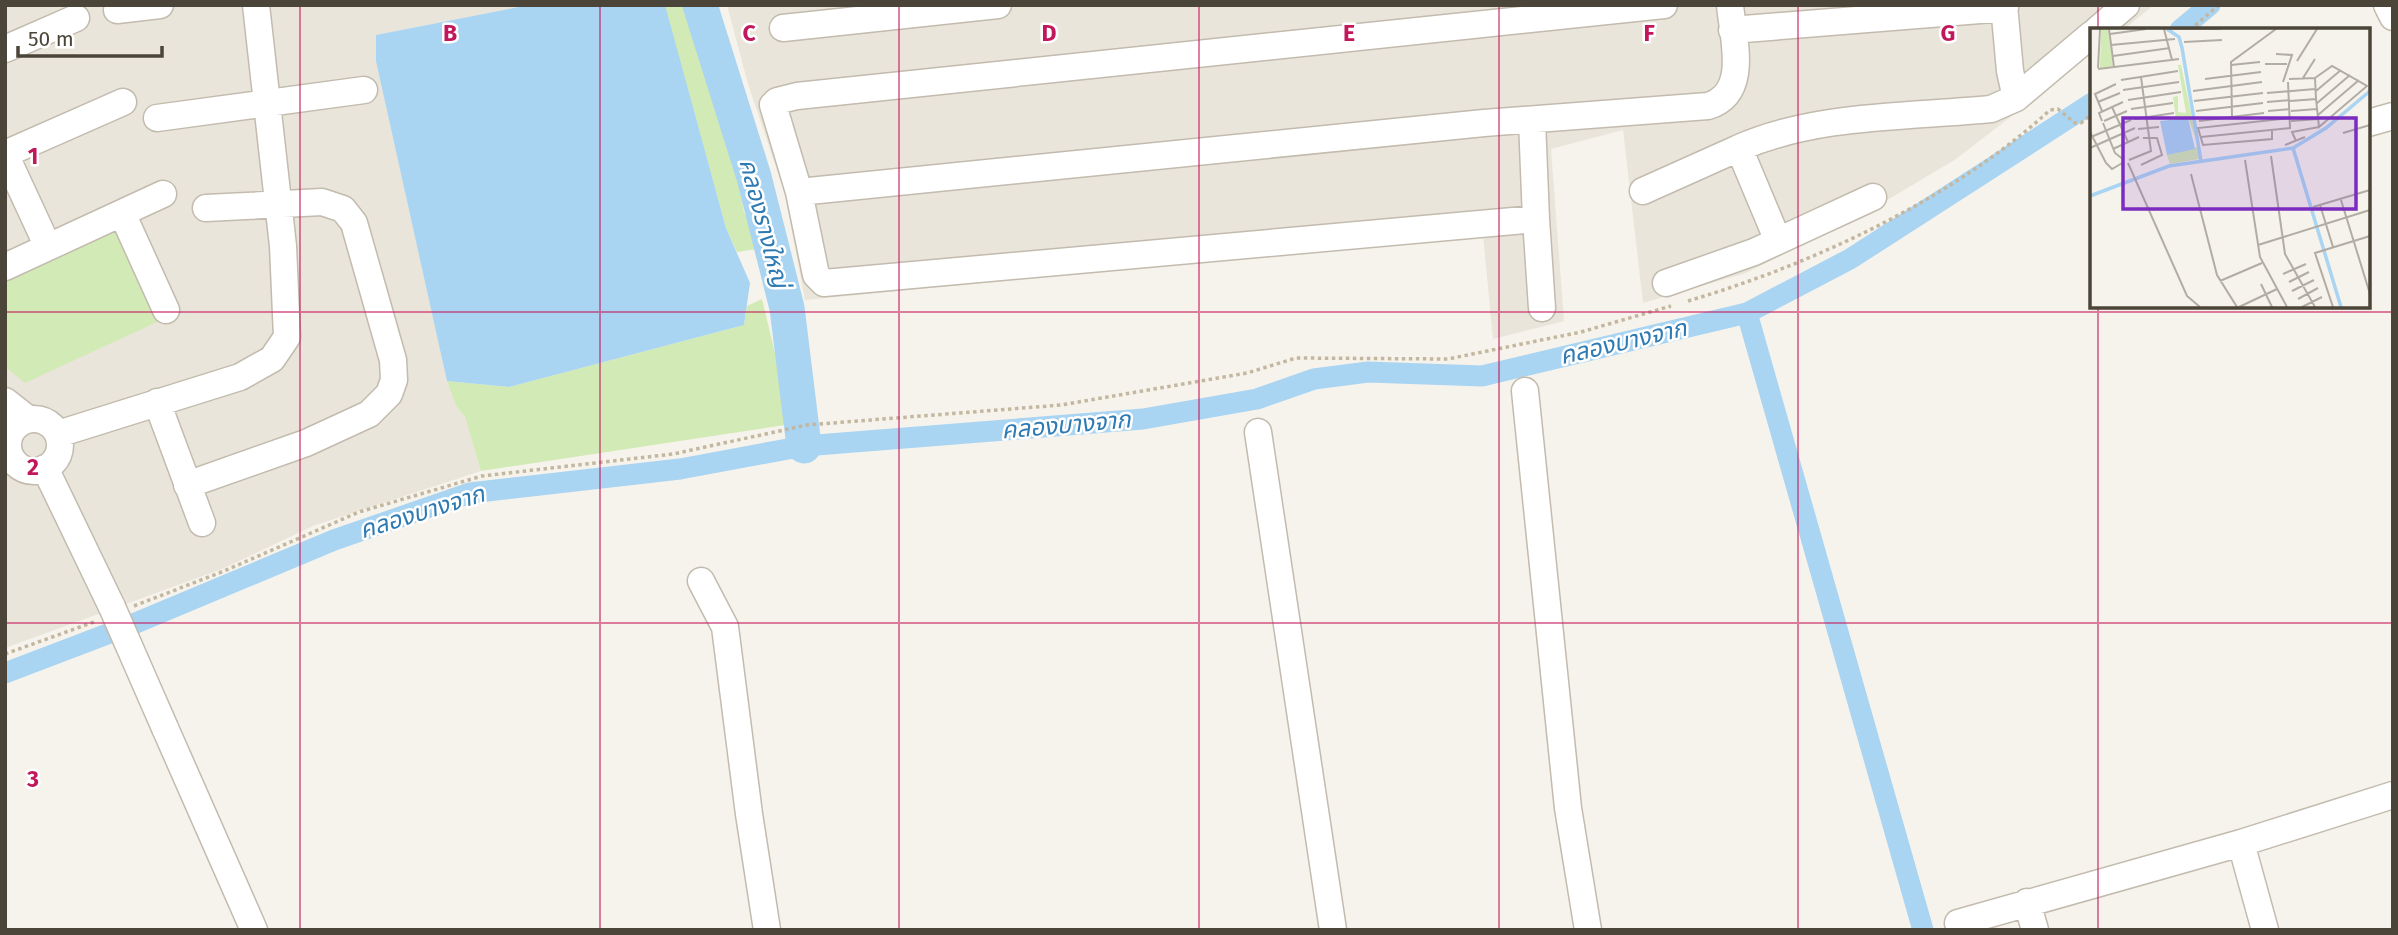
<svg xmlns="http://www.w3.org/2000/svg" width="2398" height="935" viewBox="0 0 2398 935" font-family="'Fira Sans','Noto Sans Thai',sans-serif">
<rect width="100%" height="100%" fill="#f6f3ec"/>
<path fill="#eae5da" d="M5,5H529L376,35L447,381L456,406L465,417L481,471L313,526L222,569L5,648Z
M727,5H2154L2123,30H2092V54L1956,159L1874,208L1746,273L1643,303L1623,130L1551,149L1564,321L1493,339L1483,235L805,300L785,194L748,84Z"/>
<path fill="#d2eab5" d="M664,5H692L702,50L727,123L744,212L763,248L737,252L726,228Z
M114,228L157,322L25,383L5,367V277Z
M762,299L790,415L785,425L481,471L465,417L456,406L447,381L509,387L744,325L747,306Z"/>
<path fill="#a9d4f2" d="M529,5H665L726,228L750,283L744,325L509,387L447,381L376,61V35Z"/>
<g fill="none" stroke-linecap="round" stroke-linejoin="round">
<path stroke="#a9d4f2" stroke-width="21" d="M2180,30L2210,5
M1747,313L1923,930
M5,673L131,625L334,540L470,493L680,469L804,446L1143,419L1257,399L1314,379L1368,372L1482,376L1747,313L1850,259L2092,103"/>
<path stroke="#a9d4f2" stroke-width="35" d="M700,5L754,177L787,308L804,446"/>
<defs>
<path id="minor" d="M2004,5L2010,71L2016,98L2092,34
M2387,5L2393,17
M117,10L160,5
M783,28L998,5
M1732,30L2005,8
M2097,30L2126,5
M5,49L76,18
M157,118L364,90
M1532,121L1536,219L824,283L816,275L799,192L773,105L777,101L797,96L1664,5
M2368,123L2393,116
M5,154L123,102
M5,154L48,247
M1643,191L1739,148
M799,192L1484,123L1708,106C1750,93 1733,39 1730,5
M122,213L166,310
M1536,219L1542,308
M1778,241L1739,148C1816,114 1908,117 1991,109L2016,98
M5,267L163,194
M1666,283L1754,252L1873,197
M1525,391L1568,808L1588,930
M5,401L28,419
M157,402L202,523
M8 445a26 26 0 1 1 52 0a26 26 0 1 1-52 0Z
M1258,432L1333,930
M58,434L240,377L272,359L287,337L283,246L256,5
M45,468L112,607
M187,485L306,443L369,414L389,394L394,380L393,360L354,223L343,209L322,202L206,208
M701,581L725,627L749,814L767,930
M165,728L254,930
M2241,843L2265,930
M2027,902L2035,930
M1958,923L2241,843L2393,795"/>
</defs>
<use href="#minor" stroke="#c2bbae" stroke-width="29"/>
<path stroke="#c4b79f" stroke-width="3.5" stroke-dasharray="3.5 3.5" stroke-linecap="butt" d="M2190,30L2219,5
M1688,301C1813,264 1953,199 2050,110L2058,109L2075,123H2081L2092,114
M134,606L224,571L359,512L482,476L673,454L807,425L1061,405L1247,373L1296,358L1448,359L1581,332L1671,306
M5,654L94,622"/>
<use href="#minor" stroke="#fff" stroke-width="26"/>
<defs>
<path id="minor-bridge" d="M112,607L165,728"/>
</defs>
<use href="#minor-bridge" stroke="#c2bbae" stroke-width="29" stroke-linecap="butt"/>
<use href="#minor-bridge" stroke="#fff" stroke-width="26"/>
</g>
<path fill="none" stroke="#c2185b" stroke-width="2" stroke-opacity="0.55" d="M300,5V930M600,5V930M899,5V930M1199,5V930M1499,5V930M1798,5V930M2098,5V30M2098,306V930M5,312H2393M5,623H2393"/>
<g text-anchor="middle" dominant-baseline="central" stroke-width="5" stroke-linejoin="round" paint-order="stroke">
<g font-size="24" font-style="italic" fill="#2e7ab2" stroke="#fff">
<text transform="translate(764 223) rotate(75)">คลองรางใหญ่</text>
<text transform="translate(1623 342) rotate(-13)">คลองบางจาก</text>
<text transform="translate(1066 425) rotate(-5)">คลองบางจาก</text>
<text transform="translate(422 512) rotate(-17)">คลองบางจาก</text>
</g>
</g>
<g transform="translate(2090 28)">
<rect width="280" height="280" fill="#f6f3ec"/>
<path d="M11,1H18L23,38L10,40ZM88,37H91L107,114L98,90H86L83,69L88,68V84L96,85ZM107,119L109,131L80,136L77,127Z" fill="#d2eab5"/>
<path d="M98,90L105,121L77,127L70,93Z" fill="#a9d4f2"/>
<path fill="none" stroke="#a9d4f2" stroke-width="3.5" d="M77,1L89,9L92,20L111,133M203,120L251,279M0,168L79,138L203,120L236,100L280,63"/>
<path fill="none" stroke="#b2ada4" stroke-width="2" d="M19,1L24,39M74,1L82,32M80,1H131M20,6L56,1M94,14L132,12M21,17L85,11M186,26L202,27L193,54M23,28L80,20M207,33L227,1M175,36H197M141,37L170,34M8,40L10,1M8,41L89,31M213,50L225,31M225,50L242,38L277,58L229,99L226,71M115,51L171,44M199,51L225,50L226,71L200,73M31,52L88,43M33,62L89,54M103,63L172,54M226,63L251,42M177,65L225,61M38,72L91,64M104,73L173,65M8,74L30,65M177,74L200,72M226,76L260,47M22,79L38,114M41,81L83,75M12,83L5,66L26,56M106,83L173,75M178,83L200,81M201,83L227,81M228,87L269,52M142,89L141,34L186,1M45,91L84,85M12,93L9,85L33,74M14,93L37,83M109,93L174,85M201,93L228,91M13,95L25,125L34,132M48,101L69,99M182,102V111L113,117L108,100L201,90M0,104L16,135L22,141L34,134M253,105L280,97M1,109L41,92M111,109L200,100L198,54M206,113L202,104L229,99M195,117L215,109M0,120L45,100M23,121L49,109M181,128L195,226L225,279M39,132L61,123L51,49M155,132L170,229L197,279M38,135L97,268L110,279M51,137L72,127L67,110H53M101,146L127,247L147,279M251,172L280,266M230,177L243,219M223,179L280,162M168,217L280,182M193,246L216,236M130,253L172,235M199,254L219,244M171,256L182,279M202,263L224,252M208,271L228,260M149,279L187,261M212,279L232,269M243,279L225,225L280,208"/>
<path fill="#7b2cbf" fill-opacity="0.15" stroke="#7b2cbf" stroke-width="3.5" d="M33,90H266V181H33Z"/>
<rect width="280" height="280" fill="none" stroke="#4b4439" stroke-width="3.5"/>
</g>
<g font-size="23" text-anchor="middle" font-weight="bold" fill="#c2185b" stroke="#fff" stroke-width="5" stroke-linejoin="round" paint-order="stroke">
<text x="450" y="41">B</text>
<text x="749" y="41">C</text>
<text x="1049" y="41">D</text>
<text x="1349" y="41">E</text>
<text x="1649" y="41">F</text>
<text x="1948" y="41">G</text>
<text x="33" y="164">1</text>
<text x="33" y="475">2</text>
<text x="33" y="787">3</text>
</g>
<rect width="2398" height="935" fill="none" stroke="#4b4439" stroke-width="14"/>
<path d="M18 46v10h144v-10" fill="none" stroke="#4b4439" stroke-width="3.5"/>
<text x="28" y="46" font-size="21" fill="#4b4439" stroke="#ffffff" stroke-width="5" paint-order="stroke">50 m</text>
</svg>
